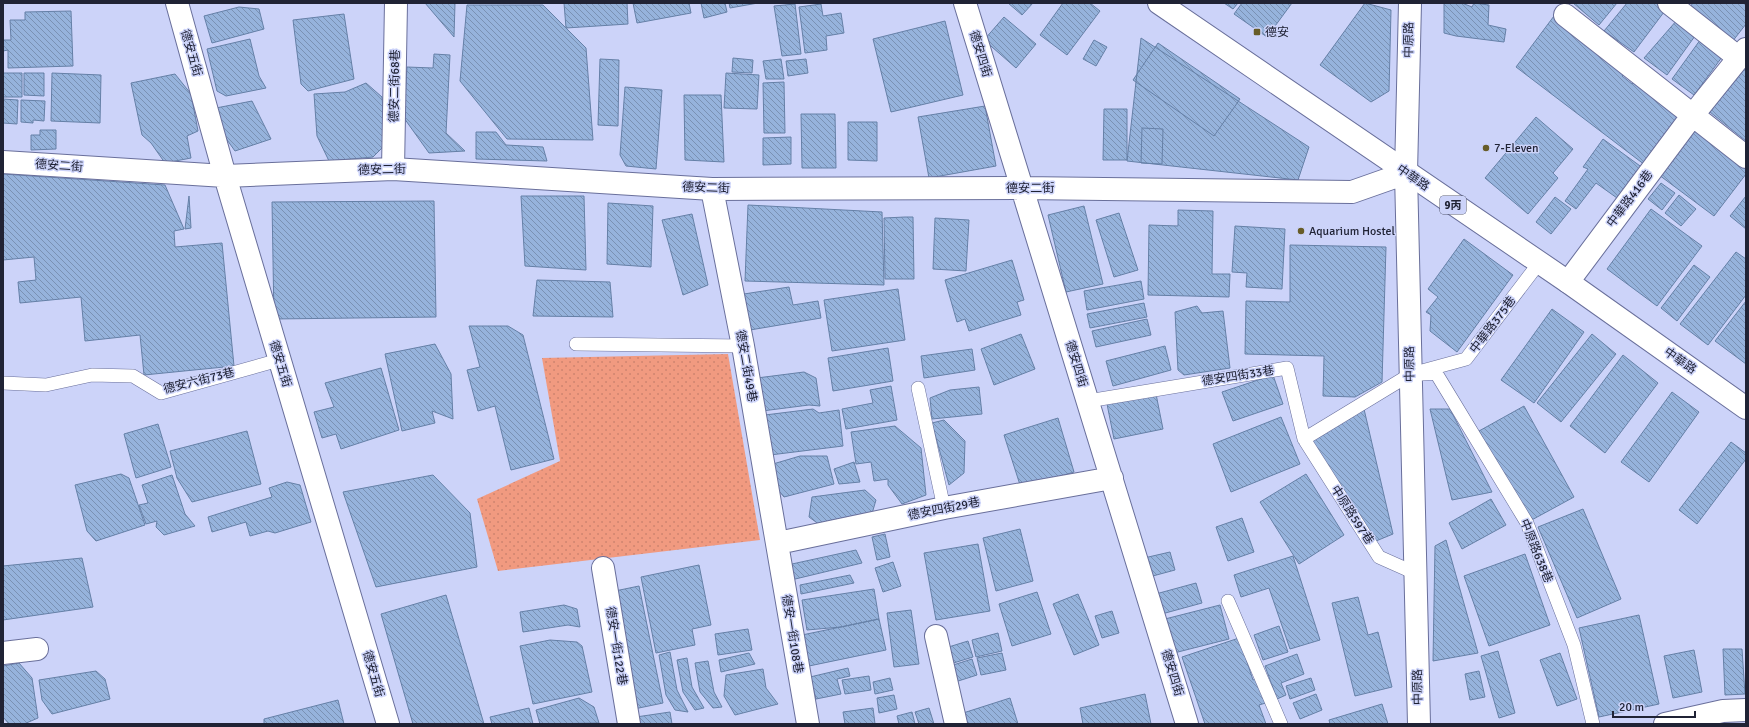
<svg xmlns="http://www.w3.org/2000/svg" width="1749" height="727" viewBox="0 0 1749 727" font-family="Signika,'Noto Sans TC',sans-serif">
<defs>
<pattern id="park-dots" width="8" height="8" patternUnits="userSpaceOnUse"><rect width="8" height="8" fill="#f19a80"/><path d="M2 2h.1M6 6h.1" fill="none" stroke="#ce846f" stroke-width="1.8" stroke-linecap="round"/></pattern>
<pattern id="building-back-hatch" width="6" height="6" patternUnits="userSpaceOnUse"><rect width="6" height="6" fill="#96b3dc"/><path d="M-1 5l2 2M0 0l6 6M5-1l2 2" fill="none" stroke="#7a91b3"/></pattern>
</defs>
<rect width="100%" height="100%" fill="#ccd3f9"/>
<path fill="url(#park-dots)" d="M728,354L760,540L498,571L477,499L560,461L542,358Z"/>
<path fill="url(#building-back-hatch)" stroke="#6580a7" d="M425,3H455L454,37Z
M564,3H627L628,24L566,28Z
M633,3H689L691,13L637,23Z
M701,3H725L727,12L704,18Z
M729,3H758L730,8Z
M1008,3H1033L1022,15Z
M1063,3H1090L1100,11L1067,55L1040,35Z
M1224,3H1238L1233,9Z
M1242,3H1292L1267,37L1234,14Z
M1365,3L1391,10L1389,91L1371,102L1320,65Z
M1444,3H1462L1472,7L1474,3L1489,5L1488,25L1506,29L1504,42L1456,36L1444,33Z
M1573,3H1617L1599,25Z
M1627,3H1660L1667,8L1634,52L1604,31Z
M1693,3H1746V24L1732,42L1689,8Z
M795,4L801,54L782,56L774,6Z
M821,4L823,16L841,13L844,33L826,36L827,50L805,53L799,7Z
M467,5H543L586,48L593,140L507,139L460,81Z
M239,7L259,9L264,29L212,43L204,16Z
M71,11L73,66L8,68V50L3,51V40H11L10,20H25V12Z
M344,14L354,79L308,91L301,84L293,20Z
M1554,16L1626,71L1622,76L1632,84L1637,78L1684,114L1645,165L1516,67Z
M1004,17L1036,44L1016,68L984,40Z
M1677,20L1695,36L1667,75L1644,58Z
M945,21L963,95L891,112L873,39Z
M1703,36L1725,53L1694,95L1672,79Z
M1141,38L1309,147L1298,180L1127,161Z
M250,39L259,76L266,88L226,96L217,91L207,49Z
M1094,40L1107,47L1096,66L1083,59Z
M1158,43L1240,99L1214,136L1133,80Z
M434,54L450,55L446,133L465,151L429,153L404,118L407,67L433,68Z
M733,58L753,60L752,73L732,72Z
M600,59L619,60L618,126L598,125Z
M781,59L784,79H766L763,61Z
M806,59L808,73L788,76L786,61Z
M1745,67L1746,68V141L1710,112Z
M3,73H22V97H3Z
M24,73H44V96L24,95Z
M52,73L101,75L100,123L51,121Z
M726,73L759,75L757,109L724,108Z
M175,74L191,94L198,131L187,136L191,158L165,163L151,143L142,135L131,83Z
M784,82L785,133H764L763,83Z
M366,83L382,97L386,144L373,157L329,161L317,136L314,94L345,92Z
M625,87L662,90L656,169L626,166L620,155Z
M684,95H721L724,162L685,160Z
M3,99L18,100L17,124L3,123Z
M21,100L45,101L44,121L33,120V123L21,122Z
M252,101L271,139L235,151L220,130L216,108Z
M985,106L996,166L929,178L918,117Z
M1104,109H1127V160H1103Z
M801,114H835L836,168H802Z
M1536,117L1573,149L1553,173L1558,178L1528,214L1485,178Z
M848,122H877V161L848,160Z
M1690,124L1746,167V174L1714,216L1655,172Z
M1142,128L1163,129L1162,164L1141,163Z
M40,130H56V149L31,150V135H40Z
M476,132H496L506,145L543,147L547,161L476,159Z
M791,137V164L763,165V138Z
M1603,139L1647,171L1624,203L1596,183L1576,209L1565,201L1588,169L1583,167Z
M3,174L165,185L184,229L174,231L175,247L222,243L234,366L144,375L140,335L85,341L81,297L20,303L18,282L36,280L34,257L3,260Z
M1661,183L1675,193L1662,210L1648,199Z
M1679,195L1696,209L1681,226L1665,213Z
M189,196L191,228L185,229Z
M521,196H584L586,270L525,266Z
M1746,196V229L1730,216Z
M1555,197L1571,209L1551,234L1536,222Z
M434,201L436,317L274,319L272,202Z
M608,203L653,206L651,267L607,264Z
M748,205L882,212L884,285L745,281Z
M1084,206L1103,284L1066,292L1048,215Z
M1651,209L1702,246L1657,306L1607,269Z
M1178,210L1213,211L1212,274H1230L1229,297L1148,295L1149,225L1178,226Z
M1119,213L1138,270L1114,277L1096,220Z
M692,214L708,285L683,295L662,220Z
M905,217H913L914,279H885L884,218Z
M935,218L969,220L966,271L933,269Z
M1235,226L1285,229L1282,289L1246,287L1247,273L1232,272Z
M1464,239L1513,275L1457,352L1430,331L1431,315L1426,312L1438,297L1428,289Z
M1290,245L1386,247L1382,382L1355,397L1323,396L1324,356L1245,354L1246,301L1290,302Z
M1736,252L1746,259V295L1708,345L1680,324Z
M1012,260L1024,300L1017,302L1021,315L969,331L965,319L957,322L945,280Z
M1694,265L1710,277L1677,321L1661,308Z
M537,280L610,282L613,317L533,316Z
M1141,281L1144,299L1087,310L1084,291Z
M789,287L793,305L818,301L821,318L750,330L744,294Z
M898,289L905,340L832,351L824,300Z
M1746,301V364L1715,341Z
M1144,303L1147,317L1090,328L1087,314Z
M1197,306L1202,313L1223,311L1230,368L1184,375L1178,370L1175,312Z
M1552,309L1584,332L1534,403L1501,380Z
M1147,319L1151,335L1096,347L1092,331Z
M469,326H508L523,335L554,459L511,470L495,406L478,411L467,370L480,367Z
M1021,334L1035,369L994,385L981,349Z
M1592,334L1616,354L1561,422L1537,403Z
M435,344L451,374L453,419L432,411L435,423L402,431L385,354Z
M1165,346L1171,370L1113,386L1106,361Z
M888,348L893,381L833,391L828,358Z
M972,349L975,370L924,378L921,356Z
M1623,355L1658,383L1605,453L1570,426Z
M381,368L399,430L341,449L336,434L322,438L314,412L334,407L325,383Z
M804,372L816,378L820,406L809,405L762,411L757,378Z
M1273,375L1283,404L1233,421L1222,392Z
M891,386L897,420L846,429L842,409L873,403L870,390Z
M979,387L982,414L932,419L930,398L950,390Z
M1672,392L1699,412L1649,482L1621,462Z
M1156,394L1163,429L1114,439L1107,404Z
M1524,406L1574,497L1528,522L1479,431Z
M813,409L819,413L839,410L843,446L770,455L765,415Z
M1364,409L1393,534L1376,541L1306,441Z
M1430,409H1450L1492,492L1452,500Z
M1281,417L1300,464L1231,492L1213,444Z
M1058,418L1074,472L1021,488L1004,435Z
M944,420L965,441L964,473L949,485L932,423Z
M158,424L171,467L136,478L124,434Z
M895,426L921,448L926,495L902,504L888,485V479L874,481L871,462L856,464L851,432Z
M247,431L261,484L192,502L177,478L170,451Z
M1731,442L1746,453V459L1697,524L1679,510Z
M800,456H827L834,484L784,497L773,484V464Z
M854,462L860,482L839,484L834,469Z
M121,474L129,478L145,525L96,541L87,531L75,485Z
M1306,474L1344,535L1299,564L1260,502Z
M172,475L185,514L195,526L164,535L156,527L157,521L146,524L139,505L148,503L142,485Z
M433,475L470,513L477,567L376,587L343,492Z
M287,482L300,485L311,522L275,533L268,531L250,536L246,522L212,532L208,517L272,497L269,488Z
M865,490L876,500L871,517L820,525L809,517L812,497Z
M1491,499L1506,525L1462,549L1449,523Z
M1583,509L1621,599L1577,618L1538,527Z
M1242,518L1254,552L1228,561L1216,527Z
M1020,529L1033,581L996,591L983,538Z
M885,534L890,557L877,560L872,537Z
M1446,540L1478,653L1433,661L1435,546Z
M978,544L990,611L936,620L924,553Z
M856,550L862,563L791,580L792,564Z
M1170,552L1175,570L1149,577L1144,558Z
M1525,554L1550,625L1489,646L1464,576Z
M1293,556L1320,640L1290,649L1269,588L1241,597L1234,575Z
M82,558L93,607L3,620V566Z
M893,562L901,586L883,592L875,568Z
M699,565L711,625L692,629L695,645L656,653L641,577Z
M850,575L854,583L801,594L800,585Z
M1196,583L1202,603L1158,615L1152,595Z
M639,586L663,703L634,709L615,591Z
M874,589L879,619L841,627L807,630L802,600Z
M1037,592L1051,634L1012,646L999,604Z
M1078,594L1099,645L1074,655L1053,604Z
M446,595L484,724H413L381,614Z
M1358,597L1368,635L1378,632L1392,687L1355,696L1332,603Z
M564,605L577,609L580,627L568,625L523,632L520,612Z
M1220,605L1229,639L1174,653L1165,619Z
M911,610L919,664L894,667L887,613Z
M1112,611L1119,633L1102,638L1095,616Z
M1639,615L1659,704L1599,717L1579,628Z
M879,619L886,650L809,666L802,635Z
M1279,626L1288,652L1263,660L1254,635Z
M748,629L752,650L718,655L715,634Z
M998,633L1002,651L976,657L972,640Z
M1239,638L1253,680L1261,677L1269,702L1259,705L1266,724H1205L1182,657Z
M550,640L577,642L582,646L592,692L533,704L520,646Z
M968,641L973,657L947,665L942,649Z
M1723,649H1742L1745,694L1725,695Z
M1694,650L1702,692L1673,698L1664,656Z
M1498,651L1515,713L1499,718L1481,656Z
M670,652L677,690L688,712L675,710L666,695L659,655Z
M749,653L755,664L721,672L719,660Z
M1002,653L1006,670L981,675L977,658Z
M1560,653L1577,699L1557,706L1540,660Z
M1297,654L1304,674L1281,683L1286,695L1277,699L1265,666Z
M687,658L692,687L704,708L695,710L683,692L677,660Z
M972,659L977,675L952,683L947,667Z
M708,661L714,692L722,707L713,708L700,692L695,663Z
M19,663L32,678L38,718L24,724H9L3,717V666Z
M848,668L850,676L837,679L841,694L816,699L810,677Z
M763,669L766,688L778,704L735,715L724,696L726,675Z
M96,671L105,679L110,699L52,714L42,700L39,680Z
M1479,671L1485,697L1470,700L1465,674Z
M869,676L871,690L845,694L842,680Z
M890,678L893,690L875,694L873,682Z
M1311,678L1315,690L1290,699L1286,686Z
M1145,694L1151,724H1083L1080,708Z
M1316,694L1322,710L1300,719L1293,703Z
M894,695L897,709L879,713L877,698Z
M579,698L594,707L599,723L540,724L536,710Z
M1010,698L1018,724H963L960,714Z
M338,700L344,724H264V719Z
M1382,704L1388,724H1330L1329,720Z
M529,708L533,724H492L490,717Z
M873,708L875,724H845L843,712Z
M929,708L934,724H919L915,712Z
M670,712L672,724H637L636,717Z
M912,712L915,724H899L897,716Z"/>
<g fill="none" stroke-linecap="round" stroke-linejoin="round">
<defs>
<path id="lane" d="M576,344L743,346
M1422,374L1436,373L1527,523L1574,645L1593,724
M3,383L46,385L92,375L133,376L161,393L279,360
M918,388L944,508
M1088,401L1287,368L1304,439L1411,374L1466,359L1539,263
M1304,439L1379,557L1415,573
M1228,601L1281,724"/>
<path id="street" d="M177,3L225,176L388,724
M965,3L1187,724
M1410,3L1406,173L1419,724
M1669,3L1739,58
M1565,15L1746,157
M3,162L225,176L393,169L712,189L1021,188L1352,192L1406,173
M393,169L396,3
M712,189L743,346L808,724
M1568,282L1692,116L1746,49
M778,543L944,508L1112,478
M603,568L629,724
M936,636L956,724
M3,653L37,649
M1665,724L1723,711L1746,710"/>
<path id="primary" d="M1159,3L1568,282L1746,408"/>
</defs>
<use href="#lane" stroke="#696f9b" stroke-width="14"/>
<use href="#street" stroke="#696f9b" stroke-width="24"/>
<use href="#primary" stroke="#696f9b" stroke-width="24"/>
<use href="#lane" stroke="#fff" stroke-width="13"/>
<use href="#street" stroke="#fff" stroke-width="22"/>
<use href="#primary" stroke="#fff" stroke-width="22"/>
</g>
<g fill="#675c28" stroke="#ccd3f9" stroke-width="1.5">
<rect x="1253" y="28" width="8" height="8" rx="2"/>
<circle cx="1486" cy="148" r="4"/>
<circle cx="1301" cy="231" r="4"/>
</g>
<g text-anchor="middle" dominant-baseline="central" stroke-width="3" stroke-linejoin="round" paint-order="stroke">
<rect fill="#ccd3f9" stroke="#545870" stroke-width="1" x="1440" y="196" width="26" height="18" rx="3"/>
<g font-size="11" font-weight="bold" fill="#202335">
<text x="1453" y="205">9丙</text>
</g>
<g font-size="12" fill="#202335" stroke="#ccd3f9" text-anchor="start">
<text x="1265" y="32">德安</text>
<text x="1494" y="148">7-Eleven</text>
<text x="1309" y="231">Aquarium Hostel</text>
</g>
<g font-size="12" fill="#202335" stroke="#ccd3f9">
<text transform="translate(1409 40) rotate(-89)">中原路</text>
<text transform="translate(191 53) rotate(74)">德安五街</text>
<text transform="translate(980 54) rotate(73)">德安四街</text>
<text transform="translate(395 86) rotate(-89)">德安二街68巷</text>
<text transform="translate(59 166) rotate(4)">德安二街</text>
<text transform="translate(382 170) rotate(-1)">德安二街</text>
<text transform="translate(1413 178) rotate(34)">中華路</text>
<text transform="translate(706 188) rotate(2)">德安二街</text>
<text x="1030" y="188">德安二街</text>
<text transform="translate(1630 199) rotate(-53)">中華路416巷</text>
<text transform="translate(1493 325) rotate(-53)">中華路375巷</text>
<text transform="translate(1680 361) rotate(35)">中華路</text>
<text transform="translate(280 364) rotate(73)">德安五街</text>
<text transform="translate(1076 364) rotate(73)">德安四街</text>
<text transform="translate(1410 364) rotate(-91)">中原路</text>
<text transform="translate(746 366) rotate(80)">德安二街49巷</text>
<text transform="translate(1238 376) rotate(-9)">德安四街33巷</text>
<text transform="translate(199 381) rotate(-14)">德安六街73巷</text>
<text transform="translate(944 509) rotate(-11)">德安四街29巷</text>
<text transform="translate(1352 515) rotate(57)">中原路597巷</text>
<text transform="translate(1536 551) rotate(68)">中原路638巷</text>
<text transform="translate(792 634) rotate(81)">德安一街108巷</text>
<text transform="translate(616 646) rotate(81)">德安一街122巷</text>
<text transform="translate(1172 673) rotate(73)">德安四街</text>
<text transform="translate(373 674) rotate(74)">德安五街</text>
<text transform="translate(1418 687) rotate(-91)">中原路</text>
</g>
</g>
<rect width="1749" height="727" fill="none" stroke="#202335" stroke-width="8"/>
<path d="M1613 711v6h82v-6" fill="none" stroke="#202335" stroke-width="2"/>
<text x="1619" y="711" font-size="12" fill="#202335" stroke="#ccd3f9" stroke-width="3" paint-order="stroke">20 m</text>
</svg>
